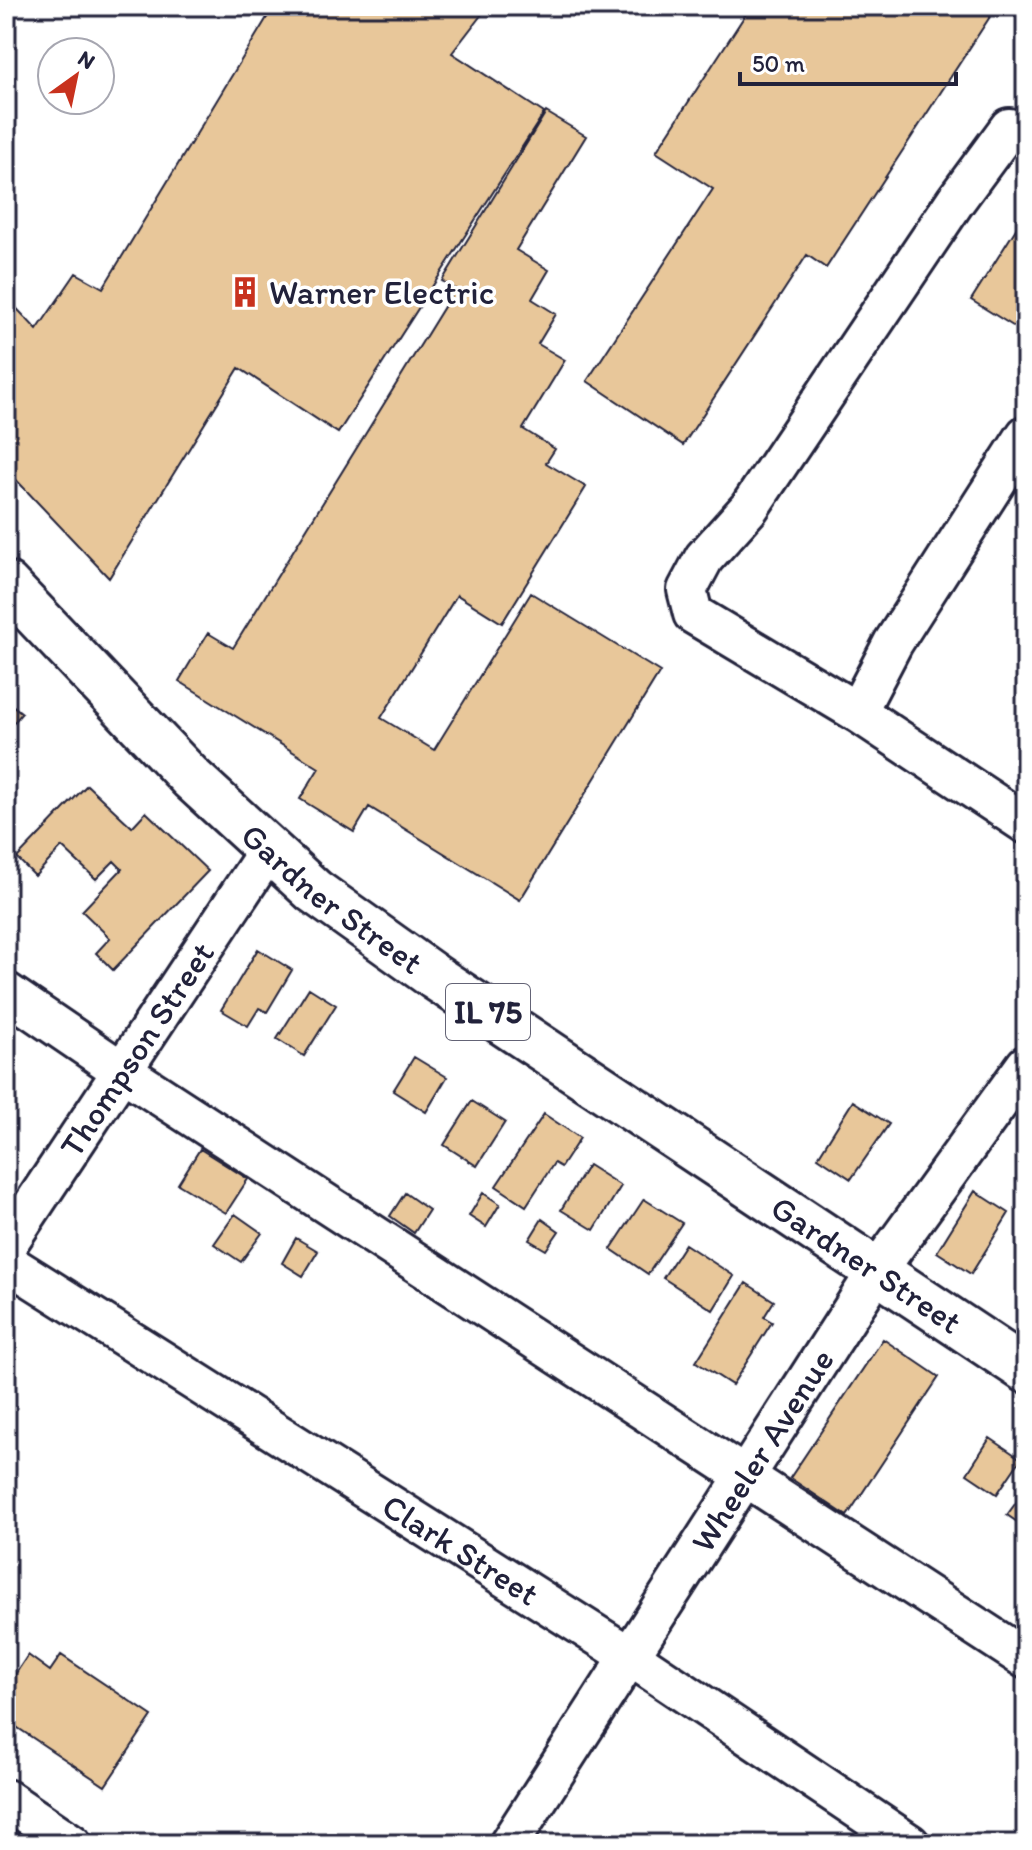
<svg xmlns="http://www.w3.org/2000/svg" width="1032" height="1850" viewBox="0 0 1032 1850" font-family="Itim,sans-serif">
<rect width="100%" height="100%" fill="#fff"/>
<filter id="ink" filterUnits="userSpaceOnUse"><feTurbulence type="fractalNoise" baseFrequency=".0125" numOctaves="2"/><feDisplacementMap in="SourceGraphic" scale="16" xChannelSelector="R" yChannelSelector="G"/><feConvolveMatrix kernelMatrix="1 2 1 2 8 2 1 2 1" color-interpolation-filters="sRGB"/></filter>
<g filter="url(#ink)">
<path fill="#e8c79a" stroke="#22223b" stroke-width="2" d="M274,6H472L482,14L452,53L544,113L338,433L239,368L109,578L6,469V297L37,330L76,273L103,288Z
M751,6H997L826,268L807,255L683,445L587,381L713,189L656,152Z
M546,112L586,136L516,250L549,270L532,299L556,314L538,344L565,360L523,429L555,449L546,463L586,487L502,623L457,595L381,718L434,750L531,593L660,672L520,900L369,807L354,832L300,799L319,768L179,681L208,633L233,648L455,289L442,281Z
M1026,213V334L971,300Z
M6,700L22,713L6,732Z
M87,785L132,827L146,812L208,871L113,970L96,953L110,938L82,911L122,869L114,861L96,879L62,847L35,876L17,858Z
M258,949L292,970L267,1012L259,1008L248,1026L221,1010Z
M309,988L336,1005L304,1056L277,1039Z
M414,1057L447,1077L426,1112L393,1091Z
M472,1101L505,1122L477,1166L444,1145Z
M853,1101L889,1124L851,1179L818,1157Z
M544,1114L580,1138L561,1167L554,1163L526,1206L496,1186Z
M200,1149L248,1179L226,1213L178,1184Z
M588,1165L621,1186L594,1230L561,1210Z
M975,1191L1009,1213L971,1274L937,1252Z
M405,1193L429,1210L414,1233L390,1216Z
M483,1193L500,1204L486,1227L469,1216Z
M644,1199L682,1223L648,1274L611,1249Z
M235,1214L262,1233L241,1262L214,1244Z
M542,1219L559,1231L546,1250L529,1240Z
M296,1238L318,1251L303,1276L282,1263Z
M685,1244L734,1276L713,1310L663,1278Z
M746,1283L774,1301L764,1317L772,1322L732,1385L696,1362Z
M883,1339L939,1377L847,1516L790,1478Z
M990,1438L1021,1459L997,1494L967,1474Z
M1026,1489V1528L1007,1515Z
M28,1655L50,1671L61,1655L152,1716L105,1786L6,1720V1688Z"/>
<g fill="none" stroke-linecap="round" stroke-linejoin="round">
<defs>
<g id="minor">
<path d="M1026,134L1009,128L956,200L749,508L704,558L687,590L693,614L857,712L1026,824"/>
<path d="M857,712L893,643L1026,435"/>
<path d="M6,992L122,1071L1026,1659"/>
<path id="s1" d="M6,1246L268,851"/>
<path id="s2" d="M6,1262L631,1657L910,1844"/>
<path d="M6,1799L72,1844"/>
<path id="s3" d="M509,1844L877,1271L1026,1065"/>
</g>
<g id="major">
<path id="s4" d="M6,584L191,778L314,891L436,978L1026,1370"/>
</g>
</defs>
<use href="#minor" stroke="#22223b" stroke-width="44"/>
<use href="#major" stroke="#22223b" stroke-width="50"/>
<use href="#minor" stroke="#fff" stroke-width="38"/>
<use href="#major" stroke="#fff" stroke-width="44"/>
</g>
</g>
<defs>
<symbol id="building-bare" viewBox="-9 -9 18 18"><path d="M-4-6H4V6H1V3H-1V6H-4ZM-2.5-4.3h1.7v1.8h-1.7ZM.8-4.3h1.7v1.8H.8ZM-2.5-1h1.7V.8h-1.7ZM.8-1h1.7V.8H.8Z" fill="#c8321e" stroke="#fff" stroke-width="2.5" paint-order="stroke"/></symbol>
</defs>
<g fill-rule="evenodd">
<use href="#building-bare" x="223" y="270" width="44" height="44"/>
</g>
<g text-anchor="middle" dominant-baseline="central" stroke-width="7" stroke-linejoin="round" paint-order="stroke">
<rect fill="#fff" stroke="#646476" stroke-width="2" x="446" y="984" width="84" height="56" rx="6"/>
<g font-size="32" font-weight="bold" fill="#22223b">
<text x="488" y="1012">IL 75</text>
</g>
<g font-size="34" fill="#22223b" stroke="#fff" text-anchor="start">
<text x="269" y="292">Warner Electric</text>
</g>
<g font-size="34" fill="#22223b" stroke="#fff">
<text stroke="none"><textPath href="#s4" startOffset="454">Gardner Street</textPath></text>
<text stroke="none"><textPath href="#s1" startOffset="236">Thompson Street</textPath></text>
<text stroke="none"><textPath href="#s4" startOffset="1102">Gardner Street</textPath></text>
<text stroke="none"><textPath href="#s3" startOffset="468">Wheeler Avenue</textPath></text>
<text stroke="none"><textPath href="#s2" startOffset="538">Clark Street</textPath></text>
</g>
</g>
<rect width="1032" height="1850" fill="none" stroke="#fff" stroke-width="32"/>
<rect x="16" y="16" width="1000" height="1818" fill="none" stroke="#22223b" stroke-width="3" filter="url(#ink)"/>
<g transform="translate(76 76) rotate(33)"><circle r="38" fill="#ffffff" stroke="#a7a7b1" stroke-width="2"/>
<path d="M0-6L14 30L0 20L-14 30Z" fill="#c8321e"/>
<text y="-12" font-size="22" font-weight="bold" text-anchor="middle" fill="#22223b">N</text>
</g>
<path d="M740 72v12h216v-12" fill="none" stroke="#22223b" stroke-width="4"/>
<text x="752" y="72" font-size="24" fill="#22223b" stroke="#ffffff" stroke-width="6" paint-order="stroke">50 m</text>
</svg>
